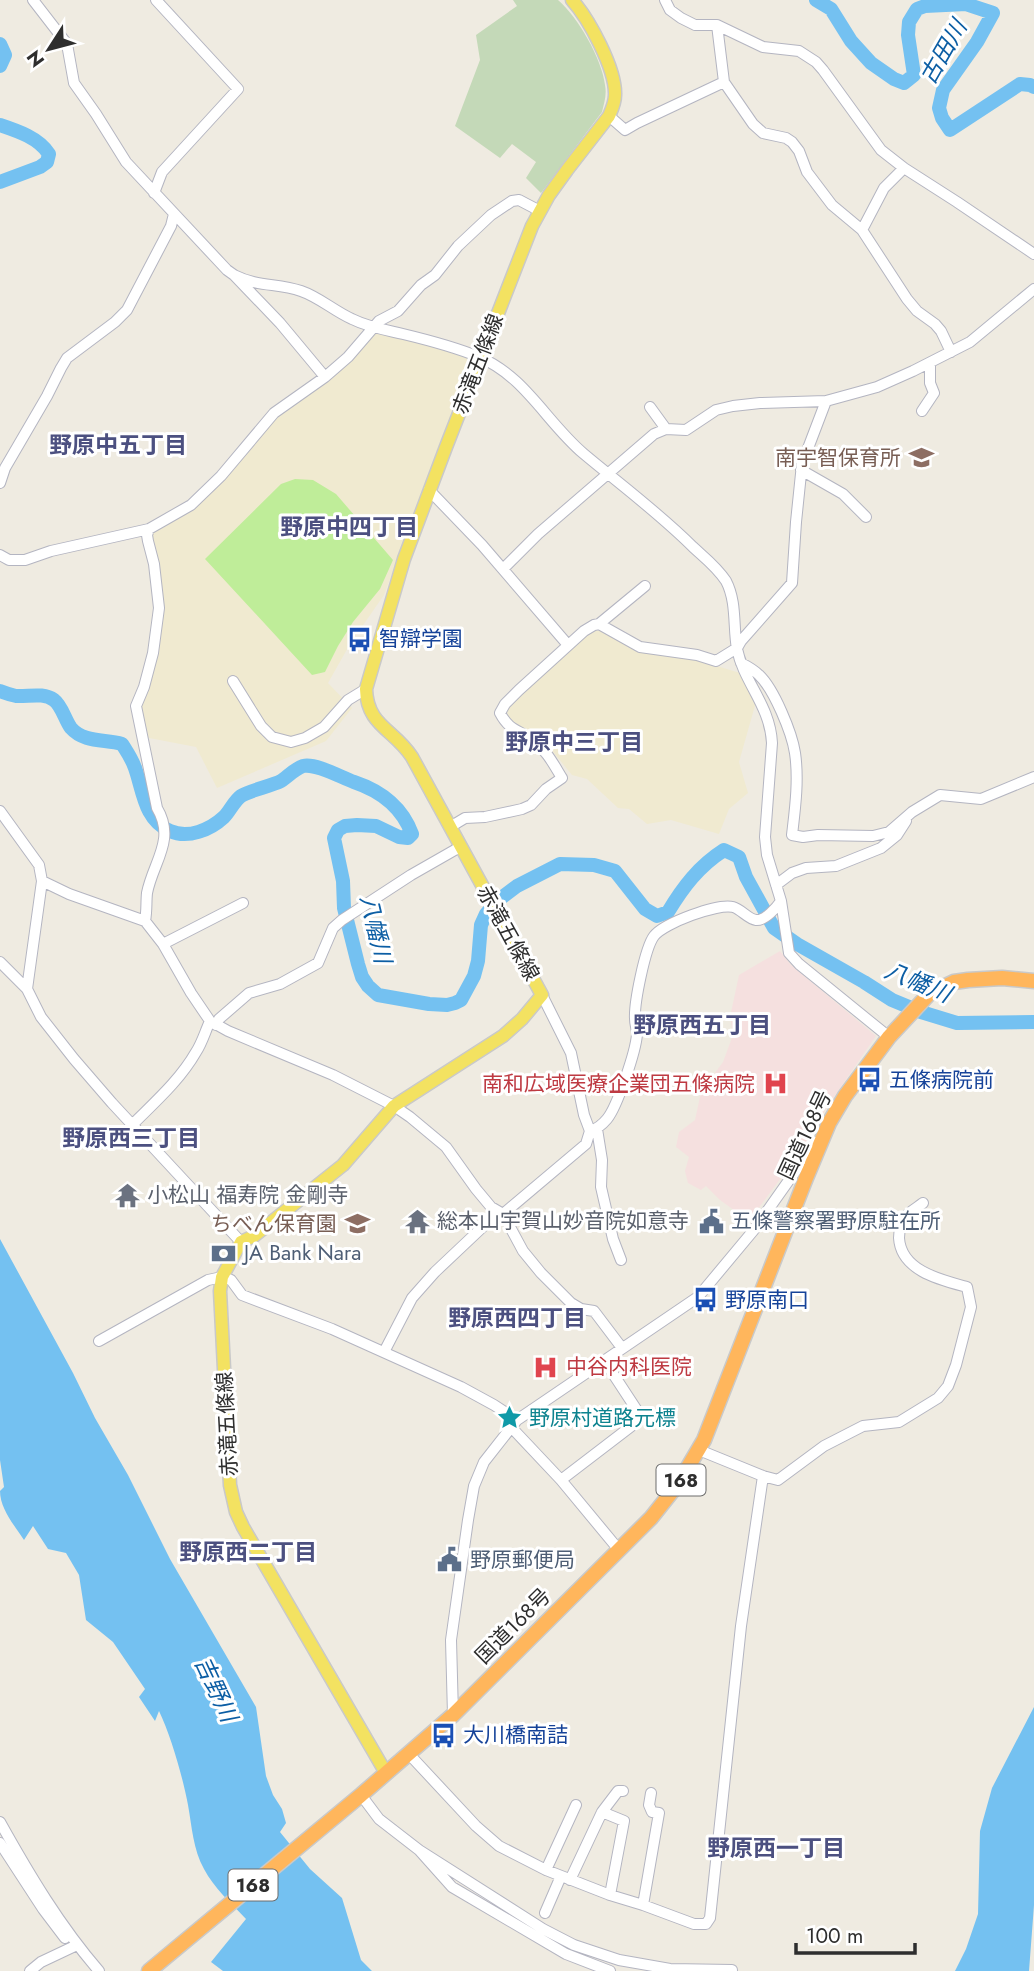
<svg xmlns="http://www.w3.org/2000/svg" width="1034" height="1971" viewBox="0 0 1034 1971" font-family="Jost,'Noto Sans JP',sans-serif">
<rect width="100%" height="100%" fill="#efebe1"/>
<path fill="#f0ead0" d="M375,332L434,347L473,360L384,595L350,644L328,683L352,708L326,741L217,788L196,747L144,737L139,701L159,640L151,533L176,518L272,419Z
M593,631H602L740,673L756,702L739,762L748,793L729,809L719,834L671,820L647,824L629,809L618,808L587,779L572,775L545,742L509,719L507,712L509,704L586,634Z"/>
<path fill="#f5e0df" d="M780,951L791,965L876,1036L825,1110L815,1132L749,1221L720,1200L706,1186L701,1190L688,1183L685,1171L689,1157L676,1147L679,1132L695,1120L701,1092L723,1062L733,1035L730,1017L739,975Z"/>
<path fill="#c4d9b8" d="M513,0H558C578,17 602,59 605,85C607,95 604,103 602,112L541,193L526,178L536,162L512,144L500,158L455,126L480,60L476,35L517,6Z"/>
<path fill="#bfed99" d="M295,479L313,480L336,494L393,560L380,589L353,622L338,646L325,672L312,675L205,559L281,484Z"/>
<path fill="#74c1f1" d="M0,1239L73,1373L95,1418L128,1475L170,1559L256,1707L266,1776L273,1795L282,1809L286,1823L280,1832L310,1869L342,1898L361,1960L372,1971H223L211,1962L246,1919C231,1903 214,1888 204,1869C193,1849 192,1827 188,1805C183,1778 171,1736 159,1711L155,1721L139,1697L145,1689L113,1642L86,1620L79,1575L66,1553L48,1549L33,1526L24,1540C15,1526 0,1509 0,1491L4,1487L0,1460Z
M1034,1707V1905L1029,1971H955L966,1949L978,1914L980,1831L992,1788Z"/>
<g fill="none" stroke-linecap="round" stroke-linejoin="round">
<path stroke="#74c1f1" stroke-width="14" d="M816,0L831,9L851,41L871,63L894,79L904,83L914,75L908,35L909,22L917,9L925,6L966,4L993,13L977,42L943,90L939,108L942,118L950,130L1020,84L1030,85L1034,87
M0,44L5,55L0,66
M0,125C18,131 39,138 49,154L47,162L40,167L0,182
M0,691C5,693 11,695 16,696C28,697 43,692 54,700C62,706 65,720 71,728C84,743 105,739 122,744C127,752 132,759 135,768C143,790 144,820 170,831C188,839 210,830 224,817C230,811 234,801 241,796C248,791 271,786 281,781C287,777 296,768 303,766C317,763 342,778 354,782C381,791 402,807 412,834L408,838L399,837L376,826L357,825L345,826L338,830L334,838L343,881L344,908L358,964L362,977L368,986L378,995L429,1004L447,1005L455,1003L461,1000L474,976L478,961L481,925L486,914L497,901L517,886L560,864L594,865L615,871L645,909L657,916L668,912C683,887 699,866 724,850L739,857L746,877L774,928L797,944L864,982L892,1000L921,1012L957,1023L1034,1022"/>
<defs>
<path id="minor" d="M33,0L67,44L74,83L96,114L126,162L227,270L234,275L280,323L325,377
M665,0L670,10L681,18L695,25H717L763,47L799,51L816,62L823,70L881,150L904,168L957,202L1034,254
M717,25L724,82L753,124L763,133L786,138L792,142L799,151L807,172L832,205L862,230L907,299L917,311L935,324L941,331L951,352
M609,116L625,130L637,123L724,82
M154,193L162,172L238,89L156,0
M862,230L884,188L904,168
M234,275C258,287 277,283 301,291C319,297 334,311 352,319C368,327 386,330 403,334C428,340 455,347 479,357C525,376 547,423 584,454C621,485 659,513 693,547C705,558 717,567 726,581C737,602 733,627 737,649C744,683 770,705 772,743L765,837L767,855L781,901L789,953L799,964L889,1037
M650,407L666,429
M922,411L934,393L930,383V363
M801,470L843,494L866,517
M0,483L5,468L47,396L61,368L67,358L115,322L127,310L171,226L174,214
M429,490L482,545L568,645
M0,555L9,560H25L51,551L149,529L191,505L221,476L274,413L325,377L348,357L379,321L398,311L421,285L435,275L458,246L491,215L512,201L519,200L540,211
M503,569L538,534L654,434L666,429L686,430L716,410L733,406L760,403L826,401L877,387L913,371L970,342L1034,289
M599,624L645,586
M741,663C747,666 754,670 759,675C774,689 792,733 795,753C799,780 795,809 792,835L803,837L818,835L873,836L889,832L912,812L940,795L981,799L1034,777
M233,681L261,726L272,737L291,742L305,738L324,727L348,700L366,689
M0,811L39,865L42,881L27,989
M450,827L465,818L485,817L522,809L531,805L546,789L562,778C554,765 547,751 534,741C519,729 510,732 500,713L505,704L519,690L584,631L594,625L599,624L640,647L697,655L716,661L737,648L741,641L792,583L796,522L802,464L826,401
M42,881L69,894L145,921L163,944L191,993L210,1021L228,1031L333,1075L394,1106L410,1117L446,1147L476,1189L491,1207L503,1214L523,1251L541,1273L571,1303L581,1309L594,1311L622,1348
M776,885L792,873L806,868L836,866L881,848L897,835L906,821
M145,921C147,911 146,902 147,893C153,862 176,840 157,808L136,706L144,687L153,653L159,608L154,564L148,541L147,535L149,529
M163,944L243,903
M0,962L27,989L41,1017L74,1059L112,1103L241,1242
M216,1025L219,1019L249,993L280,984L318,963L333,928L342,920L411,875L460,847
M133,1124C155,1102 180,1080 196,1052C202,1043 205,1032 210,1021
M597,1129L602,1160L601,1187L613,1239L621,1260
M590,1131C597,1129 602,1125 607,1119C617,1107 636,1051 637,1034C637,1029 635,1024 635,1019C634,1003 645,948 654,936C664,923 718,903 733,907C741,909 748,919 756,920C765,921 777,907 781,901
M99,1341L208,1280L222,1277L231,1280L242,1295L332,1329L461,1387L494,1405L517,1420
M384,1352L412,1298L435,1272L489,1221L503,1214L586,1144L590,1131L584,1115L571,1053L542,995
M511,1427L561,1480L619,1550
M763,1476L778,1480L824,1446L863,1426L899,1422L938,1398L948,1386L956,1365L971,1307L967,1287C941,1280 901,1271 899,1238C899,1232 901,1222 905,1217C909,1212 918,1207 923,1203
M561,1480L642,1418L604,1360
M453,1715L451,1640L468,1520L474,1486L484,1462L517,1420L698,1297L753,1231L816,1142
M408,1753L476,1826L499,1846L546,1870L610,1895L643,1905L694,1924H706L710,1918L741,1626L763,1476L699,1450
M361,1795L379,1819L419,1850L452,1887L566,1954L610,1971
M602,1812L618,1791H623
M0,1822C29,1874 60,1926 99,1971
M0,1843L43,1909L65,1938
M419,1850L543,1929L574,1945L619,1960L670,1969L732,1970
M546,1870L576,1805
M570,1880L602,1812L624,1821L610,1895
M643,1905L659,1813L652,1812L649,1805L651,1793
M545,1913L561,1876
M30,1971L41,1962L77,1945"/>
<path id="major" d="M386,1773L243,1527L236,1512L230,1485L220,1291L222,1277L241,1242L254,1236L343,1165L394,1106L503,1036L522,1019L542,995L412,757C394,729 367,726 366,689L404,559L446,447L532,226L549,195L567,170L609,116C612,109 615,103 615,95C616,69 589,19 572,0"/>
<path id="highway" d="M149,1971L361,1795L453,1715L651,1518L678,1484L704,1440L806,1178L829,1123L845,1096L889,1037L929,994L954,982L968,980L1002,978L1034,981"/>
</defs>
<use href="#minor" stroke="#b4b5c1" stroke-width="12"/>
<use href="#major" stroke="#c9c9c9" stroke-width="15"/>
<use href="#highway" stroke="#c9c9c9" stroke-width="17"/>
<use href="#minor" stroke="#fff" stroke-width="10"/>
<use href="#major" stroke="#f3e261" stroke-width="12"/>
<use href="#highway" stroke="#ffb65c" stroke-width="14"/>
</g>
<defs>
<symbol id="school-bare" viewBox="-9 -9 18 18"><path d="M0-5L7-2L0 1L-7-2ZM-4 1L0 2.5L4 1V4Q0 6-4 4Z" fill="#8d6e63" stroke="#fff" stroke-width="2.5" paint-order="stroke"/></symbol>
<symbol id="bus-bare" viewBox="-9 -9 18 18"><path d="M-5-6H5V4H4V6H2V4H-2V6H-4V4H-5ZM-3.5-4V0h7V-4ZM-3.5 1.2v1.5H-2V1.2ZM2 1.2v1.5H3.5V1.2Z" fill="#1a4fb4" stroke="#fff" stroke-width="2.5" paint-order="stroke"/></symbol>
<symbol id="hospital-bare" viewBox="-9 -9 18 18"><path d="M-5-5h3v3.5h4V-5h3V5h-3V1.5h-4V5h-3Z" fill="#e0444e" stroke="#fff" stroke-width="2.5" paint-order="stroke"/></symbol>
<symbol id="temple-bare" viewBox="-9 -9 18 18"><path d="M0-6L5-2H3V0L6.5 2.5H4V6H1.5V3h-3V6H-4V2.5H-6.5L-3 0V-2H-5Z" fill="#6b7280" stroke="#fff" stroke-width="2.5" paint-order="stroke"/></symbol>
<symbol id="civic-bare" viewBox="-9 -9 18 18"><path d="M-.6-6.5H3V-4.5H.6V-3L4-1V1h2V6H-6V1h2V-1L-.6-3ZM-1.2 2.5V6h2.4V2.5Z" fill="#5c6f8a" stroke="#fff" stroke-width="2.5" paint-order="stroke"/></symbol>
<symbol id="bank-bare" viewBox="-9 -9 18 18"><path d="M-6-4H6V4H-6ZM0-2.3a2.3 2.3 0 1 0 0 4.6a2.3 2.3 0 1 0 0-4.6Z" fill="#5c6f8a" stroke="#fff" stroke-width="2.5" paint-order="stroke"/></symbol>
<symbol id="sight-bare" viewBox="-9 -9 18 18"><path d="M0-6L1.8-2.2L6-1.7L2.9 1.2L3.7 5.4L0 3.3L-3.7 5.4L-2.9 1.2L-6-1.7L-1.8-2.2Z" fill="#0f9aa8" stroke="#fff" stroke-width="2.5" paint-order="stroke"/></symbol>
</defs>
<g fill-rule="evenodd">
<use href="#school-bare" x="904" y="440" width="35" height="35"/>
<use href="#bus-bare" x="342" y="622" width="35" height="35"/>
<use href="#bus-bare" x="852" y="1062" width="35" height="35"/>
<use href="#hospital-bare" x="758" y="1066" width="35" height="35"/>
<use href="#temple-bare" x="110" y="1178" width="35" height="35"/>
<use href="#temple-bare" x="400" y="1204" width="35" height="35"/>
<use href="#civic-bare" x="694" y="1204" width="35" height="35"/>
<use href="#school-bare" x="340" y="1206" width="35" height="35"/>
<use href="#bank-bare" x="206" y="1236" width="35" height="35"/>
<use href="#bus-bare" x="688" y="1282" width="35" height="35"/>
<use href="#hospital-bare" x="528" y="1350" width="35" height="35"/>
<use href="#sight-bare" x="492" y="1400" width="35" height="35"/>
<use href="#civic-bare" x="432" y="1542" width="35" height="35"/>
<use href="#bus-bare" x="426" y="1718" width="35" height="35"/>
</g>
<g text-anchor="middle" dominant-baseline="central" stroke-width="6" stroke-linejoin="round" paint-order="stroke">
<g fill="#fff" stroke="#6d6d6d" stroke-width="2">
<rect x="656.5" y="1464.5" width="49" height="31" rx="5"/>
<rect x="228.5" y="1869.5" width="49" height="31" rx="5"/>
</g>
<g font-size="19" font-weight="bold" fill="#2e2e2e">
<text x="681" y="1480">168</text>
<text x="253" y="1885">168</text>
</g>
<g font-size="21" fill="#2e2e2e" stroke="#fff">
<text transform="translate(478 364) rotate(-69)">赤滝五條線</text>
<text transform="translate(508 933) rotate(61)">赤滝五條線</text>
<text transform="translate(805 1135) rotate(-65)">国道168号</text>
<text transform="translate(227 1424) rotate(-93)">赤滝五條線</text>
<text transform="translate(513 1626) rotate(-45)">国道168号</text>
</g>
<g font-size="21" fill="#785e54" stroke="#fff" text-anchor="end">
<text x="901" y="458">南宇智保育所</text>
<text x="337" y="1224">ちべん保育園</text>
</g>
<g font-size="21" fill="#164399" stroke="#fff" text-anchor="start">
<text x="379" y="639">智辯学園</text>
<text x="889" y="1080">五條病院前</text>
<text x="725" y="1300">野原南口</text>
<text x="463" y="1735">大川橋南詰</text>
</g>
<g font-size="21" fill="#be3a42" stroke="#fff" text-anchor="end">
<text x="755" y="1084">南和広域医療企業団五條病院</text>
<text x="566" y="1367" text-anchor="start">中谷内科医院</text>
</g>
<g font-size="21" fill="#5b616d" stroke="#fff" text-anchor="start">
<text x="147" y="1195">小松山 福寿院 金剛寺</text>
<text x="437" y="1221">総本山宇賀山妙音院如意寺</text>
</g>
<g font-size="21" fill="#4e5e75" stroke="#fff" text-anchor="start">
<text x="731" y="1221">五條警察署野原駐在所</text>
<text x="244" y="1253">JA Bank Nara</text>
<text x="470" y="1560">野原郵便局</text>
</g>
<g font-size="21" fill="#0d838f" stroke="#fff" text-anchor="start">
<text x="529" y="1418">野原村道路元標</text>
</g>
<g font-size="23" font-style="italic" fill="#0c5ea4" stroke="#fff">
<text transform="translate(943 52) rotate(-60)">古田川</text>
<text transform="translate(376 929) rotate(77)">八幡川</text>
<text transform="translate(918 982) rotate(23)">八幡川</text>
<text transform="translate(216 1689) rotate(65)">吉野川</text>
</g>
<g font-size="23" font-weight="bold" fill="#4c5080" stroke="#fff">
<text x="118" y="445">野原中五丁目</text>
<text x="349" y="527">野原中四丁目</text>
<text x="574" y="742">野原中三丁目</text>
<text x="702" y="1025">野原西五丁目</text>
<text x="131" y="1138">野原西三丁目</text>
<text x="517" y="1318">野原西四丁目</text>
<text x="248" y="1552">野原西二丁目</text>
<text x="776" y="1848">野原西一丁目</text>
</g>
</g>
<g transform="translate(49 49) rotate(234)" stroke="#ffffff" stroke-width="5" paint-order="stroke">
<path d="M0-5L12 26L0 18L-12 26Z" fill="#2e2e2e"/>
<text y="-10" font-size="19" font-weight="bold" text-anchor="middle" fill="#2e2e2e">N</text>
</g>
<path d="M796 1943v10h119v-10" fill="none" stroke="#2e2e2e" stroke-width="3.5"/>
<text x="806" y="1943" font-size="21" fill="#2e2e2e" stroke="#ffffff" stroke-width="5" paint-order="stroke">100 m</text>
</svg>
